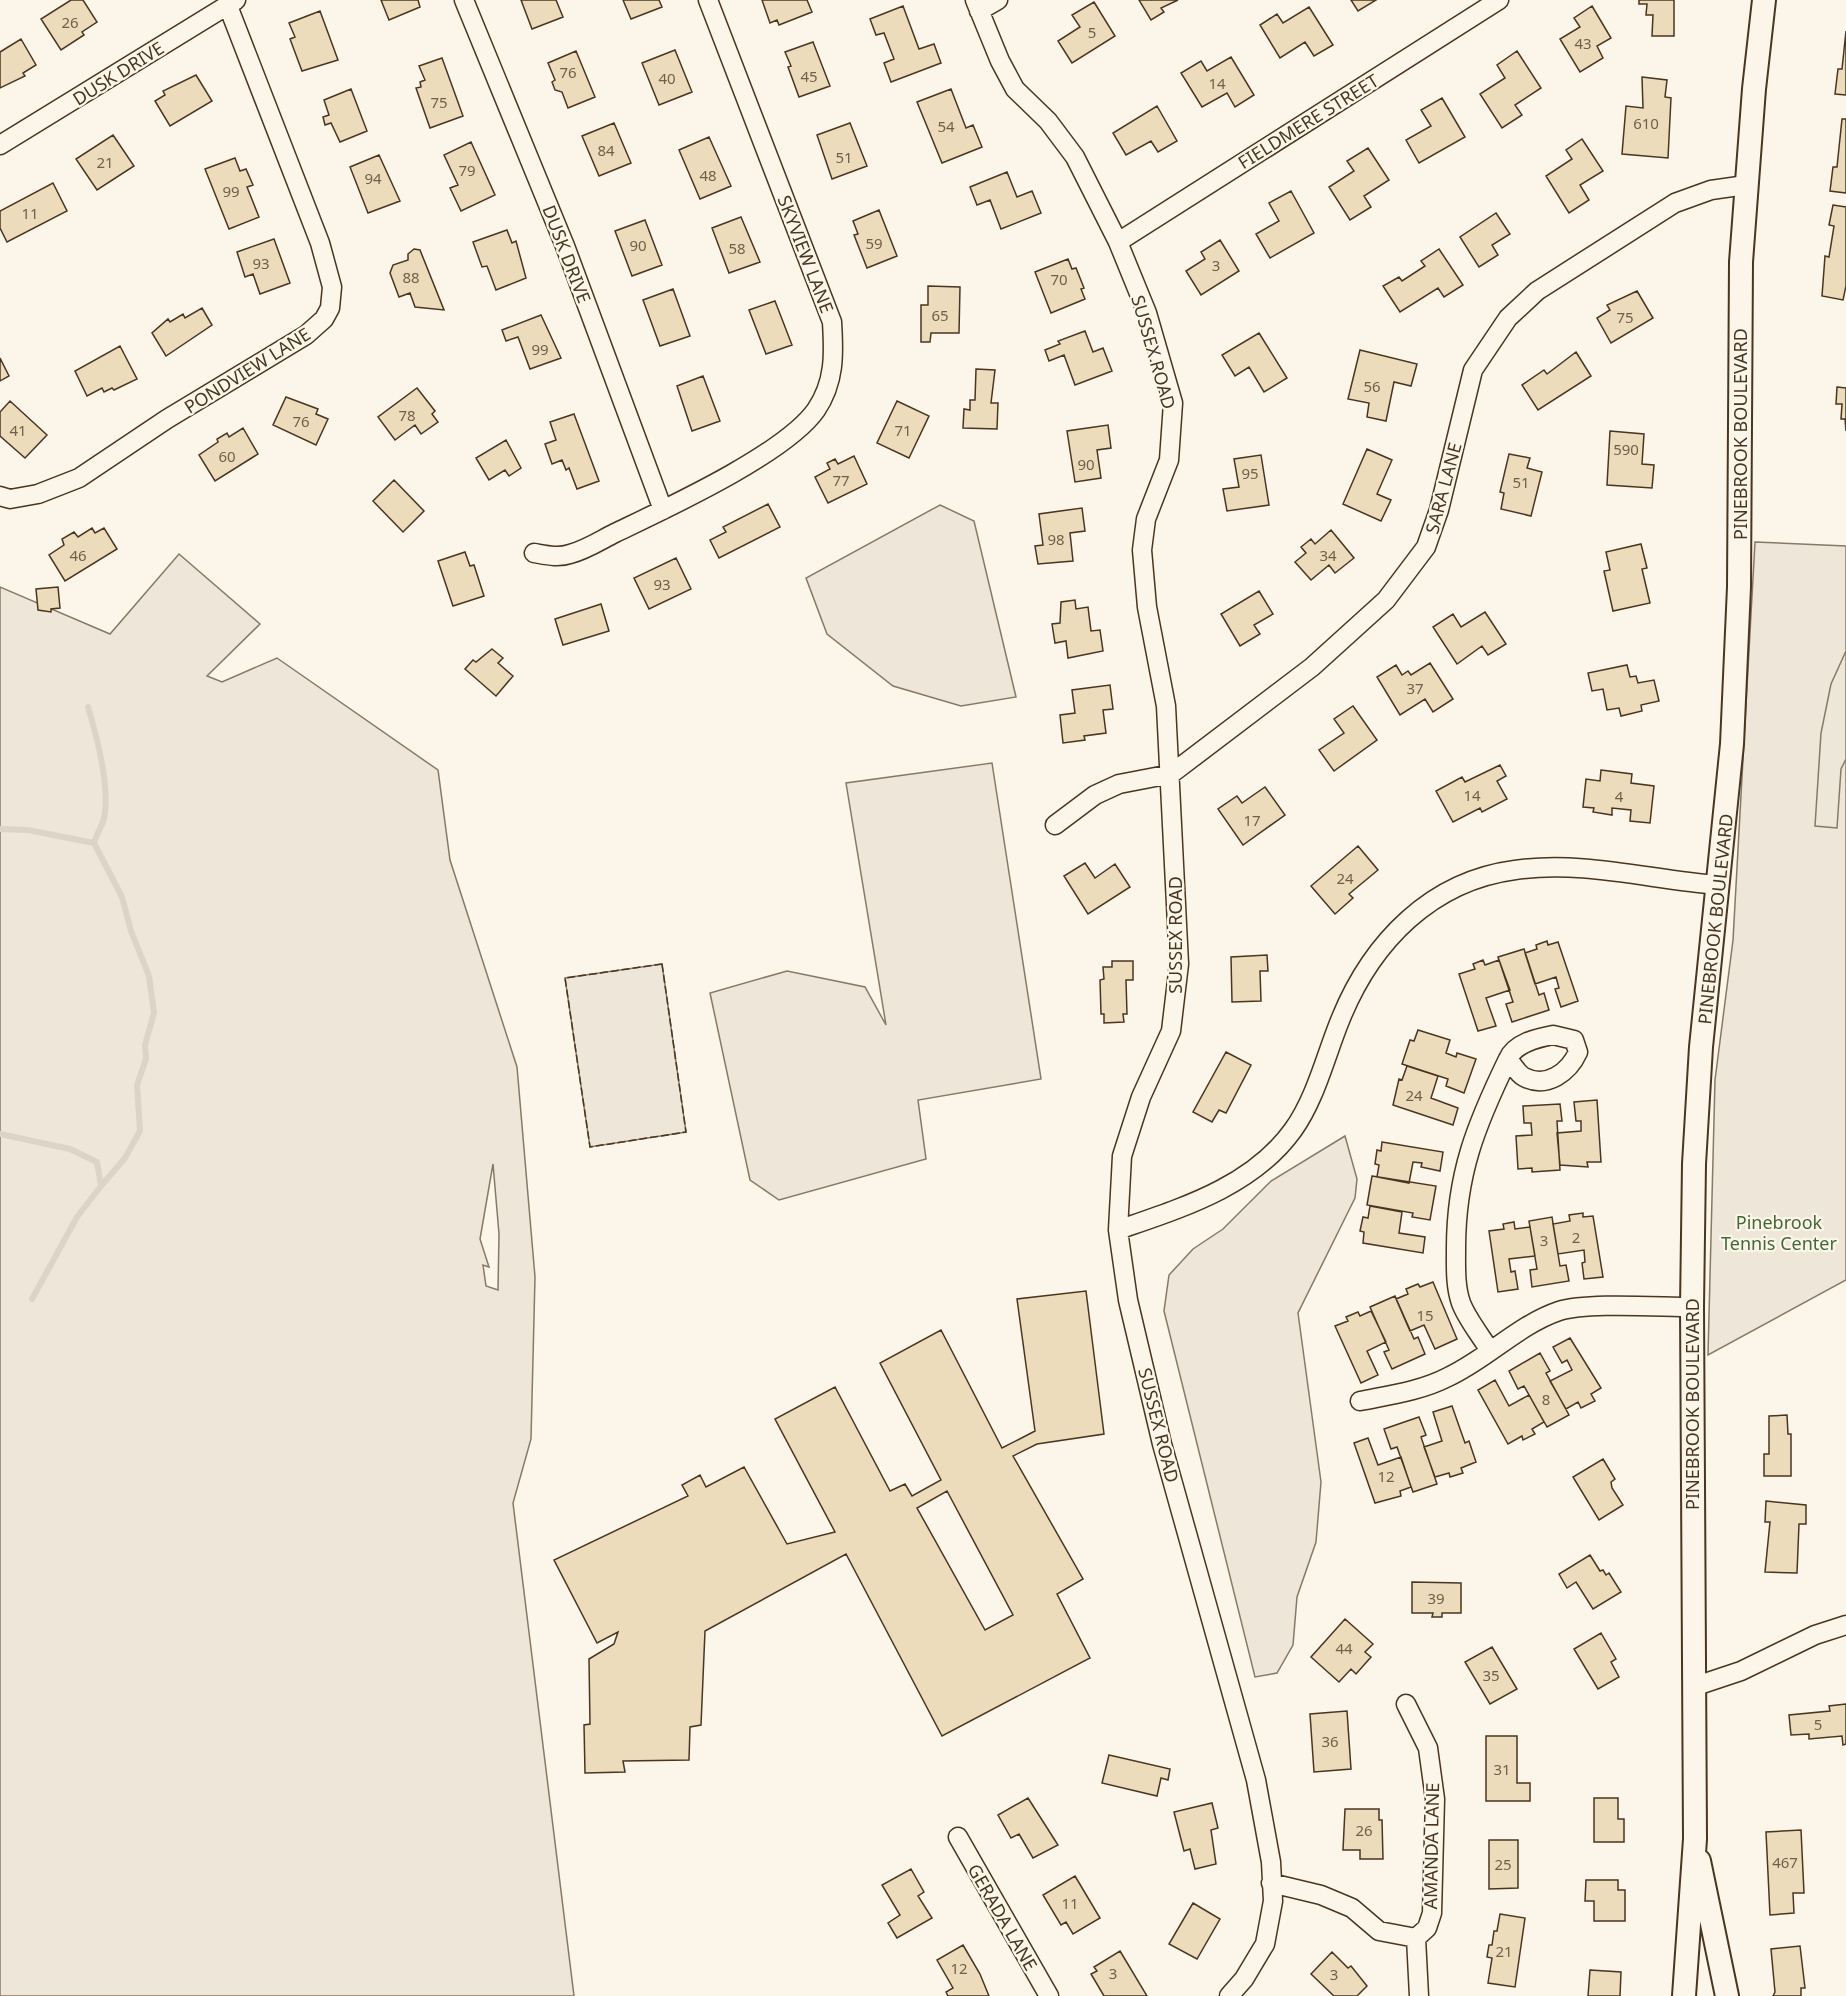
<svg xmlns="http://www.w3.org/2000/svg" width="1846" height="1996" viewBox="0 0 1846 1996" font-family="'Noto Sans',sans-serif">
<rect width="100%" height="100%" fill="#fbf6e9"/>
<path fill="#ede6d9" stroke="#887966" stroke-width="1.5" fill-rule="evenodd" d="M940,505L974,521L1016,697L961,706L893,686L827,634L806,578Z
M1755,542L1846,546V1280L1708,1355L1715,1080L1733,940Z
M179,554L260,624L207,676L222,682L277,658L438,770L450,860L517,1067L535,1277L531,1439L513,1503L574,1996H0V587L110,634ZM493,1164L499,1234L498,1290L486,1286L483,1265L489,1267L480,1239Z
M992,763L1041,1079L918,1100L926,1159L779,1200L750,1180L710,993L787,971L865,987L886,1025L846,783Z
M662,964L686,1132L590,1147L565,978Z
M1345,1136L1357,1179L1355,1198L1298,1313L1321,1482L1316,1542L1297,1597L1293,1645L1277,1673L1255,1677L1164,1311L1169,1275L1193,1249L1223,1229L1271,1181Z"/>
<path fill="#ede7d9" stroke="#887966" stroke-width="1.5" d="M1846,651V759L1841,769L1837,828L1815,826L1821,733L1831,684Z"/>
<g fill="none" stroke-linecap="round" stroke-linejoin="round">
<path stroke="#dcd4c6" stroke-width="6" d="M88,707C97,737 112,791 103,822C100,829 96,836 94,843
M0,829L28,830L94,843L122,897L131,931L149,976L154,1013L145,1045L146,1059L137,1085L140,1131L125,1158L101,1186
M0,1134L70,1149L97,1162L101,1186L77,1217L32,1299"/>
</g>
<path fill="#ecdcbc" stroke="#4a3520" stroke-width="1.5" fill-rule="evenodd" d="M71,0H83L97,22L82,32L84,35L61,50L41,19Z
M381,0H418L420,7L389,20Z
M521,0H556L563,17L532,29Z
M623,0H659L662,7L631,19Z
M762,0H807L812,12L779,25L777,20L770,23Z
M1139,0H1178L1161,8L1164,12L1151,20Z
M1351,0H1376L1358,11Z
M1639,0H1674V36H1652L1653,15H1646L1647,4H1639Z
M1094,2L1115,36L1072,63L1058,41L1080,27L1072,15Z
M903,6L919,49L934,44L941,63L891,82L884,63L894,59L884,33L876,35L870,19Z
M1592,6L1611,38L1597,46L1603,58L1580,72L1560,39L1580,27L1574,18Z
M1309,7L1333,45L1314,56L1305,42L1280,58L1260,25L1277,14L1283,23Z
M320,11L338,60L302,71L290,39L295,37L289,23Z
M1846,31V95L1835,94L1838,69H1842Z
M21,39L36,65L23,73L25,76L0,88V52Z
M813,42L830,86L799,97L788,67L791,66L785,52Z
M675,50L692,92L659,105L642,63Z
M576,51L595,97L568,108L562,92L555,90L552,82L555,80L548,63Z
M1517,51L1541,88L1515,105L1522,115L1502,128L1480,94L1505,78L1497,65Z
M1231,57L1254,95L1235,107L1227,93L1202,107L1181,73L1201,61L1207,71Z
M442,58L463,116L430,128L416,88L421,87L420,82L425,80L419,66Z
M196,75L212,101L170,126L155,101L165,95L163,91Z
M1642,77L1667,80L1665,97L1671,98L1668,158L1622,154L1626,106L1643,108Z
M351,89L367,131L340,142L331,123L325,125L323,117L329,115L324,100Z
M951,89L966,128L973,125L982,147L942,163L917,102Z
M1442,98L1465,137L1419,163L1406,140L1431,126L1421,110Z
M1157,106L1177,141L1158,152L1151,141L1126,155L1113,133Z
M1842,119H1846V193L1830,191L1833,167H1837Z
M614,123L631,163L599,176L582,136Z
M850,123L867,166L832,179L817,135Z
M113,135L134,166L97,190L76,159Z
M709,137L731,186L700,199L679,150Z
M1582,139L1603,171L1580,185L1589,200L1569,213L1546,176L1572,159L1566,150Z
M471,142L495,195L461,211L450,188L458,185L444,155Z
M1368,148L1389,180L1364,196L1371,207L1350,220L1329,187L1354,171L1347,161Z
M379,155L400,201L368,213L350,167Z
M235,158L240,171L246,169L253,185L247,187L259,217L229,229L205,169Z
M1007,172L1017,197L1032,191L1041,213L1001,229L990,200L977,205L970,187Z
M53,183L67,211L7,242L0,228V211Z
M1291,191L1314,233L1270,258L1256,234L1279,221L1269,203Z
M1833,205L1846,207V286L1843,300L1822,296L1825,256L1829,257L1834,226L1829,225Z
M879,210L897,256L867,268L854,235L858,234L853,221Z
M1496,213L1510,234L1492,245L1498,255L1479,267L1460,237Z
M741,217L760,262L729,273L712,228Z
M645,220L662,265L632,276L615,231Z
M507,230L512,243L516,241L526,278L496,290L487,266L482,267L473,242Z
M274,239L290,283L260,294L253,274L245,277L237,252Z
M1220,240L1239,271L1201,295L1186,271L1205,259L1201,252Z
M414,249L420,250L444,310L415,307L410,293L399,297L390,273L393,265L408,260V254Z
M1439,249L1463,285L1444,297L1438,288L1400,312L1383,286L1399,277L1402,281L1425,266L1421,261Z
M1068,259L1072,269L1076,268L1084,288L1081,289L1085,299L1051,313L1035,272Z
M928,286L960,287L959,333H931L930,342H921V305H928Z
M673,289L690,336L660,346L643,300Z
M1637,291L1653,318L1611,343L1597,318L1610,310L1607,305Z
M775,301L792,345L766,354L749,310Z
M202,308L212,325L166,356L152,333L168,319L170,322L183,314L185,318Z
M541,315L561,358L530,369L518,337L506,341L502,330Z
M1085,331L1093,352L1103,348L1112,371L1075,385L1064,355L1049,361L1045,350L1060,344L1058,341Z
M1259,333L1287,378L1264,392L1249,367L1235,376L1222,355Z
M120,346L137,379L114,390L112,388L104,392L102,388L87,396L75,371Z
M1360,350L1417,364L1411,386L1394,382L1386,421L1367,417L1369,403L1348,399Z
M1576,352L1591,376L1538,410L1522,385L1544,370L1547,374Z
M0,358L9,376L0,381Z
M976,369L995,370L991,403H998L997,429L963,428L964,409L970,410V400H975Z
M703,376L720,421L692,431L677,386Z
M1837,387L1846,388V431L1845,419H1841L1842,404H1836Z
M417,388L435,411L432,414L438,422L421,434L415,425L395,440L378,417Z
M286,397L318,409L316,414L328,419L316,445L273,425Z
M10,401L47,435L25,458L0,436V412Z
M897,401L929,416L909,458L877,443Z
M574,414L599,481L577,489L569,468L566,470L562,460L552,464L545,444L556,440L550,422Z
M1108,425L1111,448L1097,450L1101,478L1075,482L1067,431Z
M243,428L258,454L215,481L199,455L218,442L217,439L227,433L229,437Z
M1610,431L1644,434L1642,464L1654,465L1652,488L1607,485Z
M506,440L521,468L509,476L505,470L489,480L476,458Z
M1367,449L1392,460L1377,494L1391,500L1381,521L1343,504Z
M1509,454L1530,458L1527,468L1542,472L1531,516L1501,509L1504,493L1500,492Z
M1261,455L1269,505L1227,511L1223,489L1239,487L1234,459Z
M854,456L867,484L828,503L815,477L830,469L827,463L835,459L838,464Z
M394,480L424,511L403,532L373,501Z
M768,504L780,527L719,558L710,540L726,532L723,527Z
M1082,508L1085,531L1070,533L1073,561L1038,564L1035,546L1043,545L1039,514Z
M92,528L95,533L104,528L117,549L65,581L49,555L64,545L62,539L74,532L78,537Z
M1331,530L1354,558L1335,573L1329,565L1311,580L1295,562L1306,553L1301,547L1311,539L1315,544Z
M1641,544L1647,568L1642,569L1650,603L1613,611L1604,571L1610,570L1606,552Z
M465,552L470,566L474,565L484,596L453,606L438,561Z
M676,558L691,589L649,609L634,578Z
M58,587L60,608L51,609V612L38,610L36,589Z
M1259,591L1273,614L1254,625L1260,634L1240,646L1221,614Z
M1075,600L1076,609L1088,607L1091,631L1100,630L1103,651L1068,658L1066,641L1055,643L1052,624L1060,623L1061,602Z
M601,604L609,631L563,645L555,619Z
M1485,612L1506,644L1488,655L1482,646L1457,664L1433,627L1453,614L1461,627Z
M492,649L503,658L498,663L513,676L496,696L465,669L473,660L476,662Z
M1430,663L1453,699L1433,712L1425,699L1400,715L1377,677L1396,665L1402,675L1408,671L1411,675Z
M1627,665L1630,677L1636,676L1638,683L1654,680L1659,701L1641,705L1642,711L1621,716L1619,708L1607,710L1603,689L1592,691L1588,673Z
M1110,685L1113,709L1103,710L1106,733L1084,736L1085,740L1063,743L1060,715L1075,713L1072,690Z
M1353,706L1377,740L1334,771L1319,750L1344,733L1334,719Z
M1500,765L1506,776L1497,781L1507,799L1482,812L1480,808L1453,822L1436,791L1462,777L1465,782Z
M1601,770L1632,774L1631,783L1654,786L1650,823L1630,821L1631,810L1612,808V815L1593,812L1594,808L1583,807L1586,779L1600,781Z
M1265,787L1285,815L1243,845L1218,809L1237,796L1242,803Z
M1358,846L1378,870L1349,894L1353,898L1335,914L1311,886Z
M1085,863L1095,878L1115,864L1130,887L1088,914L1064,876Z
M1547,941L1548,945L1558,942L1578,1001L1561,1007L1555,989L1559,988L1556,977L1535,984L1525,953L1537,949L1536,945Z
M1524,949L1539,995L1544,993L1549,1010L1512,1022L1506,1004L1513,1002L1498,957Z
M1267,955L1268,971H1260L1261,1001L1232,1002L1231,957Z
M1483,960L1485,965L1499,960L1510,990L1486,998L1496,1026L1478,1031L1459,974L1475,969L1473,964Z
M1112,961H1133V980H1126L1127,1014H1123L1124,1022L1104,1023V1014H1101L1100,980L1104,979L1103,967H1112Z
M1418,1030L1450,1040L1446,1053L1456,1057L1457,1053L1476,1059L1464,1093L1446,1086L1448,1079L1402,1064L1410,1040L1414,1041Z
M1226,1052L1251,1065L1226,1113L1219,1110L1212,1122L1193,1112Z
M1407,1066L1438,1076L1431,1098L1458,1108L1453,1125L1393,1105L1399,1079L1402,1080Z
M1597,1100L1601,1162H1587L1588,1167L1560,1165L1557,1133L1581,1131V1121H1576L1574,1102Z
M1560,1104L1562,1121H1557L1560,1170L1532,1172V1168L1518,1169L1516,1136L1532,1135L1531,1123H1524L1523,1106Z
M1382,1142L1443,1152L1440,1171L1421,1167L1422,1163L1413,1162L1409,1183L1377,1177L1379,1165L1375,1164L1377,1150L1381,1151Z
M1372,1176L1436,1186L1430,1220L1412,1217L1413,1213L1367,1205Z
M1370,1206L1402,1212L1399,1233L1425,1237L1423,1253L1363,1243L1364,1232L1360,1231L1363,1217L1368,1218Z
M1583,1213V1217L1593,1216L1603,1277L1584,1279L1582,1263L1585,1262L1584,1250L1558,1254L1553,1224L1570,1221L1569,1215Z
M1552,1217L1560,1266L1566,1265L1569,1281L1532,1287L1530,1270L1537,1269L1529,1221Z
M1514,1222L1515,1229L1530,1227L1535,1256L1509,1259L1511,1272L1515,1271L1518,1289L1498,1292L1489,1231L1504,1229L1503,1224Z
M1433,1282L1457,1339L1435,1349L1424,1325L1410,1331L1396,1299L1408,1294L1406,1289L1418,1284L1420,1287Z
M1086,1291L1104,1434L1037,1444L1013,1456L1083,1579L1057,1594L1090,1658L942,1736L846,1554L705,1631L701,1725L690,1727L689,1760L623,1761L625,1772L585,1773L584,1725L590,1724L589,1659L614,1644L618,1632L597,1643L554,1560L688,1496L682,1485L700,1475L706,1487L744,1467L787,1544L835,1532L775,1419L835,1387L890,1491L905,1484L912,1496L941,1480L880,1363L941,1330L1002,1448L1035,1431L1017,1299ZM947,1491L1013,1615L985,1630L917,1508Z
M1395,1296L1414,1339L1418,1337L1425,1354L1392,1369L1384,1352L1389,1350L1370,1307Z
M1371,1311L1386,1342L1367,1351L1378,1375L1361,1383L1335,1326L1348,1321L1346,1317L1358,1312L1360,1316Z
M1570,1338L1601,1388L1591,1394L1595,1401L1581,1408L1578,1402L1566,1409L1550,1381L1572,1370L1567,1360L1562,1363L1553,1347Z
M1540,1353L1550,1371L1546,1373L1569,1415L1547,1427L1524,1386L1518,1389L1509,1371Z
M1495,1380L1509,1406L1529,1395L1544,1422L1532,1429L1535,1434L1523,1440L1522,1436L1508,1444L1478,1390Z
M1452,1406L1465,1443L1469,1441L1476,1462L1461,1468L1463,1473L1450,1477L1449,1473L1435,1477L1424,1447L1442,1441L1433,1412Z
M1787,1415L1788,1434H1791V1476H1764V1454H1769V1416Z
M1419,1417L1426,1435L1421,1437L1437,1484L1413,1492L1397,1447L1391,1449L1384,1429Z
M1368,1438L1378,1465L1401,1457L1411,1487L1400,1491L1401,1496L1375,1503L1354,1443Z
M1603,1459L1615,1479L1611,1482L1612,1488L1623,1505L1599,1520L1573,1477Z
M1766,1501L1806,1505V1524H1799L1797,1573L1765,1572L1770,1522H1765Z
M1590,1555L1600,1571L1603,1570L1606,1575L1609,1573L1621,1592L1593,1609L1576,1582L1567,1588L1559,1574Z
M1412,1582L1461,1583V1613H1442V1617H1432L1433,1613H1412Z
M1345,1619L1373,1644L1365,1652L1371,1657L1356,1674L1351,1669L1339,1682L1311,1657Z
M1601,1633L1616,1659L1611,1662L1619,1677L1598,1689L1574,1649Z
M1492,1647L1517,1689L1490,1704L1465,1662Z
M1846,1704V1744L1843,1745L1842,1736L1809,1739V1734L1791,1735L1789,1715L1830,1711L1829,1706Z
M1347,1711L1351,1769L1314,1772L1310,1714Z
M1486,1736H1517V1783H1530V1801H1486Z
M1109,1755L1170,1769L1168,1780L1161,1778L1157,1796L1102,1783Z
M1028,1798L1058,1845L1033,1858L1019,1834L1011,1838L998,1815Z
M1594,1798H1618V1819H1624V1842H1594Z
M1212,1803L1218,1828L1211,1830L1216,1864L1195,1869L1190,1849L1184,1851L1174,1812Z
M1345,1809H1379V1820H1382L1383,1859H1360V1850H1343Z
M1801,1830L1804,1893H1793L1794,1913L1770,1915L1766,1832Z
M1489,1840H1518V1888L1489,1889Z
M911,1869L924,1892L918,1896L932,1918L897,1938L888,1923L900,1915L882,1885Z
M1075,1876L1100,1918L1073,1934L1066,1922L1061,1925L1043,1895Z
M1586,1880H1618V1890H1625V1921H1594V1901H1585Z
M1193,1903L1220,1919L1197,1959L1169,1944Z
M1500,1914L1525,1918L1515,1987L1488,1983L1492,1958L1487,1957L1489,1945H1492L1494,1931H1497Z
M963,1945L980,1974L989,1996H948L946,1992L953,1988L937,1960Z
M1800,1946L1805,1988H1801V1996H1773L1775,1992L1771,1949Z
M1120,1951L1147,1996H1104L1091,1974L1097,1971L1094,1967Z
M1332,1952L1348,1968L1351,1966L1367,1986L1357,1996H1334L1311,1974Z
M1590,1970L1621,1972L1620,1996H1588Z"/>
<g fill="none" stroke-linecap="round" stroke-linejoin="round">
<defs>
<path id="minor" d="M464,0L565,246L663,510
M975,0L1000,61L1015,89L1048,121L1075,157L1118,242L1147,313L1173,403L1169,460L1146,519L1142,550L1147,607L1166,706L1179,964L1171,1031L1141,1097L1122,1156L1118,1230L1128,1300L1162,1444L1256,1780L1271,1862L1273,1901L1265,1944L1244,1979L1229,1996
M979,11L998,0
M0,145L236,0
M1118,242L1499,0
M0,496L10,499L38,494L79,478L167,419L306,335L324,319L330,308L332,287L320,243L228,6
M534,553C546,555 558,558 570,554C586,550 601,540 615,533C667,508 785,454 816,410C835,382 834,354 832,322L708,0
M1055,825L1095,795L1119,784L1171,774L1312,667L1386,600L1426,547L1439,510L1473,370L1508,318L1537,291L1675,203L1711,190L1746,185
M1553,1035L1574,1040L1578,1052C1569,1072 1547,1089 1524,1077C1518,1074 1513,1065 1508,1059C1515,1043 1537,1038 1553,1035Z
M1118,1230C1181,1208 1252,1187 1293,1130C1316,1098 1326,1054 1341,1018C1372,942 1431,881 1515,870C1582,860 1652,880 1718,885
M1490,1351C1481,1336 1467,1319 1461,1303C1455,1286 1456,1266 1456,1248C1456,1174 1476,1125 1508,1059
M1360,1401C1390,1395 1421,1391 1448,1377C1487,1359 1518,1325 1559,1311C1587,1302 1659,1307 1692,1307
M1693,1687L1741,1671L1815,1635L1846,1625
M958,1837L1049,1996
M1271,1883L1321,1895L1352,1908L1379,1931L1416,1938L1427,1928L1432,1913L1435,1799L1428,1748L1406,1704
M1416,1938L1419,1996"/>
<path id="tertiary" d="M1699,1861L1727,1996
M1684,1996L1695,1839L1692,1307L1694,1164L1701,1047L1732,744L1739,587L1741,262L1754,89L1764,0"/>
</defs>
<use href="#minor" stroke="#4a3520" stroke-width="21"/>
<use href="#tertiary" stroke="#4a3520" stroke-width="26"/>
<use href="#minor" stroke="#fbf6e9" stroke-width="18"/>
<use href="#tertiary" stroke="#fbf6e9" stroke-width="22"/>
<path stroke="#4a3520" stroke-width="1.5" stroke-dasharray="8 3" stroke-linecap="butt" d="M662,964L686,1132L590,1147L565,978Z"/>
</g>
<g text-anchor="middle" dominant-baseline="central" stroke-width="4.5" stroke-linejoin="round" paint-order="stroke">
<g font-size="15" fill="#725f47">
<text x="70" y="22">26</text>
<text x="1092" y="32">5</text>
<text x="1583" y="43">43</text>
<text x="568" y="72">76</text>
<text x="809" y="76">45</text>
<text x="667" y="78">40</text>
<text x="1217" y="83">14</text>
<text x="439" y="102">75</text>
<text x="1646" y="123">610</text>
<text x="946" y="126">54</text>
<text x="606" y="150">84</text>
<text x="844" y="157">51</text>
<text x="105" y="162">21</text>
<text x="467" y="170">79</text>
<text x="708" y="175">48</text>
<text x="373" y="178">94</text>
<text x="231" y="191">99</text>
<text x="30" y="213">11</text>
<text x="874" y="243">59</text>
<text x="638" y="245">90</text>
<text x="737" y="248">58</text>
<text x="261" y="263">93</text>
<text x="1216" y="265">3</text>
<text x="411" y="277">88</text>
<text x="1059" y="279">70</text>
<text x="940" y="315">65</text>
<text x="1625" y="317">75</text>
<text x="540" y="349">99</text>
<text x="1372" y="386">56</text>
<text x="407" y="415">78</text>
<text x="301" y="421">76</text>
<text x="18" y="430">41</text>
<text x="903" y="430">71</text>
<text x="1626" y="449">590</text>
<text x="227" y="456">60</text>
<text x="1086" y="464">90</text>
<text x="1250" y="473">95</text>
<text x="841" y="480">77</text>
<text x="1521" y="482">51</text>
<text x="1056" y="539">98</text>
<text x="78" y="555">46</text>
<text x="1328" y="555">34</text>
<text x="662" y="584">93</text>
<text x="1415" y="688">37</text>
<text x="1472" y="795">14</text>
<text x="1619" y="796">4</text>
<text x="1252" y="820">17</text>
<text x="1345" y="878">24</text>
<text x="1414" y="1095">24</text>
<text x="1576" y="1237">2</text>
<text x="1544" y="1240">3</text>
<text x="1425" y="1315">15</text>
<text x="1546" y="1399">8</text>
<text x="1386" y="1476">12</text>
<text x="1436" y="1598">39</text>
<text x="1344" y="1648">44</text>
<text x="1491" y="1675">35</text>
<text x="1818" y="1724">5</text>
<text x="1330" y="1741">36</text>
<text x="1502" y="1769">31</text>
<text x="1364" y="1830">26</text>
<text x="1785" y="1862">467</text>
<text x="1503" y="1864">25</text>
<text x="1070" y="1903">11</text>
<text x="1504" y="1951">21</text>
<text x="959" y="1968">12</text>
<text x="1113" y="1973">3</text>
<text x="1334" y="1974">3</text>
</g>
<g font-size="18" fill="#4a3520" stroke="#fbf6e9">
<text transform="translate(118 73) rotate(-32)">DUSK DRIVE</text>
<text transform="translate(1308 121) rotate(-32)">FIELDMERE STREET</text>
<text transform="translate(567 254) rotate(69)">DUSK DRIVE</text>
<text transform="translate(806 254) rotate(69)">SKYVIEW LANE</text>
<text transform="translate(1154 352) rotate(74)">SUSSEX ROAD</text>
<text transform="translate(247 370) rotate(-32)">PONDVIEW LANE</text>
<text transform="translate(1740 434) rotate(-90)">PINEBROOK BOULEVARD</text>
<text transform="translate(1443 488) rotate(-75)">SARA LANE</text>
<text transform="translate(1715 919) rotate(-84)">PINEBROOK BOULEVARD</text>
<text transform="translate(1175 935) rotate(-90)">SUSSEX ROAD</text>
<text transform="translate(1692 1404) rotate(-90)">PINEBROOK BOULEVARD</text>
<text transform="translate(1159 1425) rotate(76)">SUSSEX ROAD</text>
<text transform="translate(1431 1846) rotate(-89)">AMANDA LANE</text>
<text transform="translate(1003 1917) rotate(60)">GERADA LANE</text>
</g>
<g font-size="18" fill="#436837" stroke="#fbf6e9">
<text x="1779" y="1222">Pinebrook<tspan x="1779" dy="21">Tennis Center</tspan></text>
</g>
</g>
</svg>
